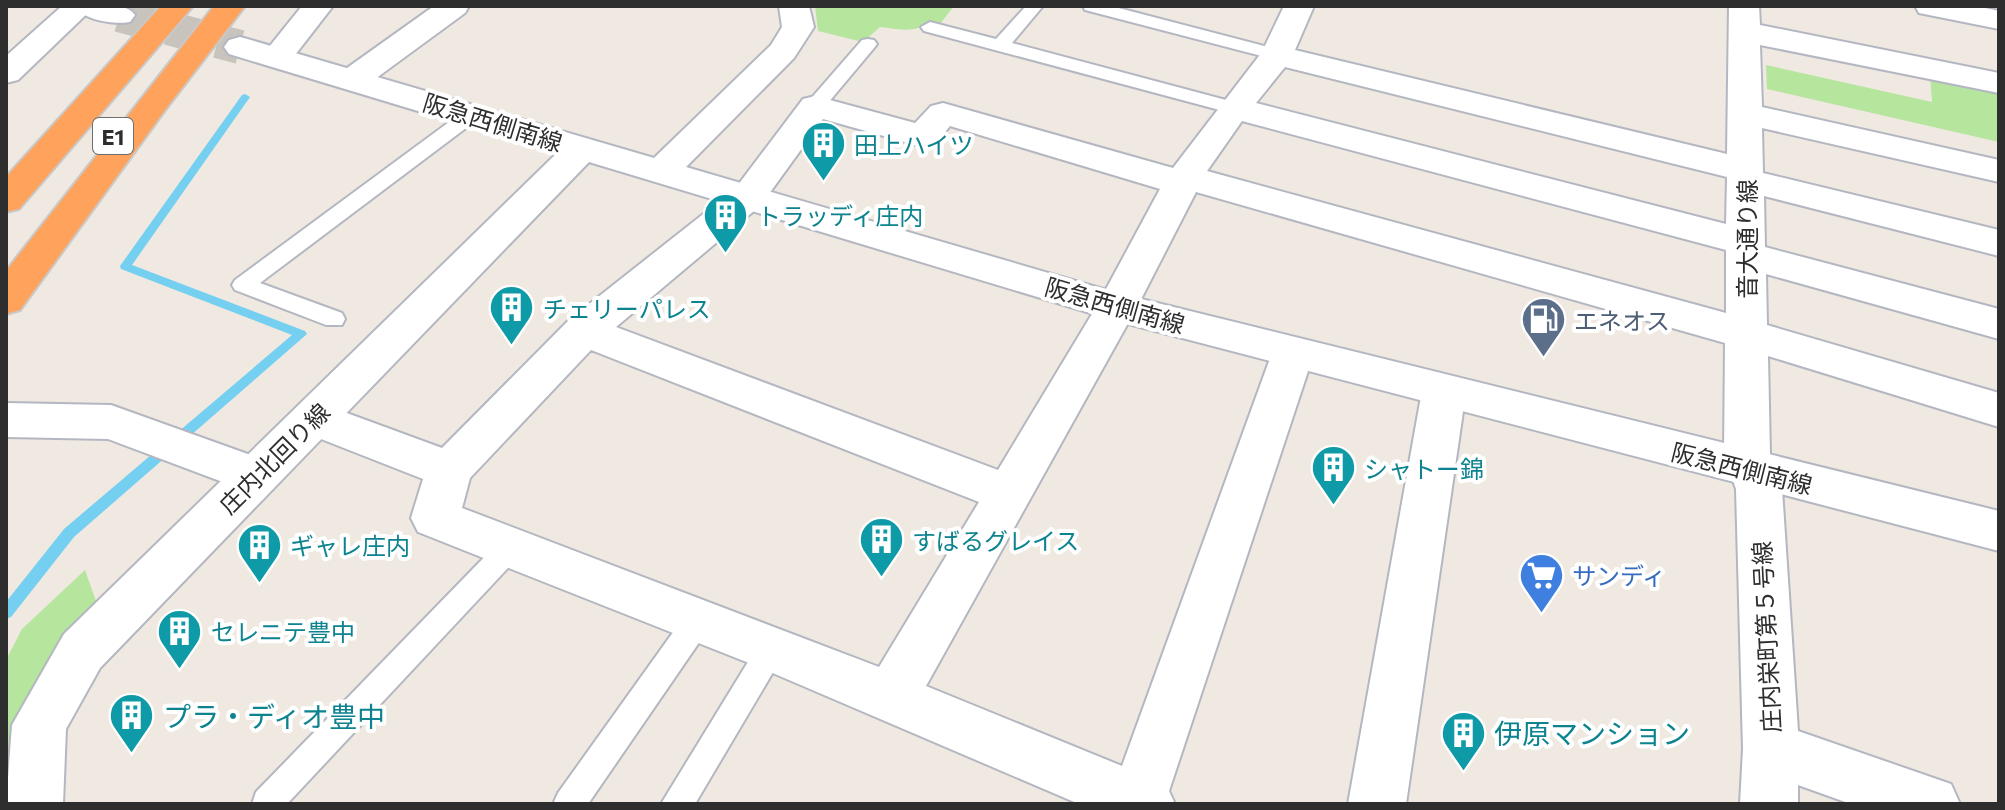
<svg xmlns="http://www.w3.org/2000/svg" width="2005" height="810" viewBox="0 0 2005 810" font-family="Commissioner,'Noto Sans JP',sans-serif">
<rect width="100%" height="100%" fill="#efe9e1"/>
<path fill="#b6e59e" d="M815,6H954L940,24L930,21C916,34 898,29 880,27L863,42L818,31Z
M1766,65L1932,102L1930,74L1999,88V142L1767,89Z
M85,570L97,604L6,804V660L22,629Z"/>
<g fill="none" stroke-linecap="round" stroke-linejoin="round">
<path fill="#75cff0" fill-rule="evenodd" d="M245,94L250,97L132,265L305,331L307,334L74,537L11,617L6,619V602L64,529L292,335L121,269L120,266L242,95Z"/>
<path stroke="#c8c4bd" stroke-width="34" stroke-dasharray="34 17" stroke-linecap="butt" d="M119,15L240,47"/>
<defs>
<path id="lane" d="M1026,6H1043L1012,43L1241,104L1243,108L1234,114L1227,112L924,31L921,27L930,22L996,39Z
M1083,6H1111L1283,51L1286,55L1277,60L1085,10Z
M868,39L874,40L877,44L874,48L822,110H808L806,106L808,102L862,40Z
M471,109L480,115L478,119L260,283L342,313L345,319L342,325H326L235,290L232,285L235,280L464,111Z
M511,536L520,539L524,547L520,555L287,804H252L256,792L502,539Z
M699,607L709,610L713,619L709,628L588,804H553L558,793L689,610Z
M772,635L782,639L786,648L782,657L695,804H661L762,639Z"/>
<path id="street" d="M62,6H95L18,80L6,83V56Z
M302,6H333L288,64L277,67L266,64L261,57Z
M434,6H469L465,13L364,87L352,90L340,87L335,80L340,73Z
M1284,6H1314L1295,50L1727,154L1729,6H1759L1760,25L1999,73V93L1760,45L1762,107L1999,160V182L1762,128L1763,173L1999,230V256L1764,196L1765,247L1999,309V339L1766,274L1767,325L1999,393V427L1768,356L1770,455L1782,489L1798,731L1951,784L1960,804H1851L1798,785V804H1740L1743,749L1736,489L1724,455L1725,343L1196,192L1137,307L926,686L1122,766L1272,353L1278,342L1293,337L1308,342L1314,353L1169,791L1175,804H1079L754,665L418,532L411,518L423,479L298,430L292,418L298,406L314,401L442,448L569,320L735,189L803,99L815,96L915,123L931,106L943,103L1173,168L1262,52ZM1285,67L1727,177L1726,224L1256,103ZM823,119L923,147L935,144L950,126L1160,189L1098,304L998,470L616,327L761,205ZM1242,121L1726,250V313L1207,171ZM591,350L979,502L879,667L462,508L470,478Z
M1915,6H1976L1999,11V29L1919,13Z
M1444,375L1459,379L1466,391L1406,804H1348L1422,391L1429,379Z
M6,403L111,405L273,463L280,476L273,489L257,495L108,439L6,437Z"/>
<path id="secondary" d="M74,6C91,6 124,0 135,15L130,22C114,25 83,20 74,6Z
M779,6H809L814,27L794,58L686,167L1117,293L1999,511V551L1117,321L589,162L100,668L66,729L63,804H6L12,725L64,634L557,153L229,54L224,47L229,40L240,37L251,40L654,158L771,45L782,27Z"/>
<path id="highway" d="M161,6H193L19,209L6,212V177Z
M214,6H245L165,110L20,310L6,314V271Z"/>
</defs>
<use href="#lane" stroke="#b4b7c1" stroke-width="4"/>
<use href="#street" stroke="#b4b7c1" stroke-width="4"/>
<use href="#secondary" stroke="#b4b7c1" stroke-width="4"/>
<use href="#highway" stroke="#c9c9c9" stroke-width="4"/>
<use href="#lane" fill="#fff" fill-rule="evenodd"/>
<use href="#street" fill="#fff" fill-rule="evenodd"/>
<use href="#secondary" fill="#fff" fill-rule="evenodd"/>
<use href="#highway" fill="#ffa35c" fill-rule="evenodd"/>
</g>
<defs>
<symbol id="building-pin" viewBox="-11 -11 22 30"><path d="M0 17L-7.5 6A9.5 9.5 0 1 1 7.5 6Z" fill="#0f9aa8" stroke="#fff"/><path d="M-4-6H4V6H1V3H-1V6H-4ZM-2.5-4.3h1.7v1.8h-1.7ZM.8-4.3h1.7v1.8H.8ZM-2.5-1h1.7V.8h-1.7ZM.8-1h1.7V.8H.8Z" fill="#fff"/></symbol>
<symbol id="fuel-pin" viewBox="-11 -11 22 30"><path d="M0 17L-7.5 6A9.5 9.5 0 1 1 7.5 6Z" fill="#5c6f8a" stroke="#fff"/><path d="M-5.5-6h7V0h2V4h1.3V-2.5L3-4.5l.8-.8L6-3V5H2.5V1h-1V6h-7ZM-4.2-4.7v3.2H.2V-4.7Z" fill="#fff"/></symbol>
<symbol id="supermarket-pin" viewBox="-11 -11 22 30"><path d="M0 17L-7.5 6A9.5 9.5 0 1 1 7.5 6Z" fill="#3f7fe0" stroke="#fff"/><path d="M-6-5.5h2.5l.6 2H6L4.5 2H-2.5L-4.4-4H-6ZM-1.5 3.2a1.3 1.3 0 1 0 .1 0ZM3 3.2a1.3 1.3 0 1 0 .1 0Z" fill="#fff"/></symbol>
</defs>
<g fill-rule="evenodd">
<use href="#building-pin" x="798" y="118" width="51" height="69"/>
<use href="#building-pin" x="700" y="190" width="51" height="69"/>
<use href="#building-pin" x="486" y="282" width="51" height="69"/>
<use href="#fuel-pin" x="1518" y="294" width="51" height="69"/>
<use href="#building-pin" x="1308" y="442" width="51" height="69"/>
<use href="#building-pin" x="856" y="514" width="51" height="69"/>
<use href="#building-pin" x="234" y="520" width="51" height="69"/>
<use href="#supermarket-pin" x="1516" y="550" width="51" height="69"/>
<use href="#building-pin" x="154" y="606" width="51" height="69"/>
<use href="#building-pin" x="106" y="690" width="51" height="69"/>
<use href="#building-pin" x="1438" y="708" width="51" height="69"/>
</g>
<g text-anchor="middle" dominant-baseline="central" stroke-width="8" stroke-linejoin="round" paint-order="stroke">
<rect fill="#fff" stroke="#6d6d6d" stroke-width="2" x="93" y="118" width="40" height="36" rx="6"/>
<g font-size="22" font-weight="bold" fill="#2e2e2e">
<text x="113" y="136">E1</text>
</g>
<g font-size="24" fill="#2e2e2e" stroke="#fff">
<text transform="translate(493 122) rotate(17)">阪急西側南線</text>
<text transform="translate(1746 239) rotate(-90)">音大通り線</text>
<text transform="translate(1115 305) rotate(16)">阪急西側南線</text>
<text transform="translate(274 458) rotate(-45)">庄内北回り線</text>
<text transform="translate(1742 468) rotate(14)">阪急西側南線</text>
<text transform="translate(1766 637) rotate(-93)">庄内栄町第５号線</text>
</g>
<g font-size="24" fill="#0d838f" stroke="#fff" text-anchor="start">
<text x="854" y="144">田上ハイツ</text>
<text x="757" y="215">トラッディ庄内</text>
<text x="543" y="308">チェリーパレス</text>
<text x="1364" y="468">シャトー錦</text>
<text x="912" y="540">すばるグレイス</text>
<text x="290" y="545">ギャレ庄内</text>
<text x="211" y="631">セレニテ豊中</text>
</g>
<g font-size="24" fill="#4e5e75" stroke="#fff" text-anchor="start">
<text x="1574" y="320">エネオス</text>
</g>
<g font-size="24" fill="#366cbe" stroke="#fff" text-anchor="start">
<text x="1572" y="575">サンディ</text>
</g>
<g font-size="28" fill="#0d838f" stroke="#fff" text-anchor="start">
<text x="163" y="716">プラ・ディオ豊中</text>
<text x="1494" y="733">伊原マンション</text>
</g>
</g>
<rect width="2005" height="810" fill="none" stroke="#2e2e2e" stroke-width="16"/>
</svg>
